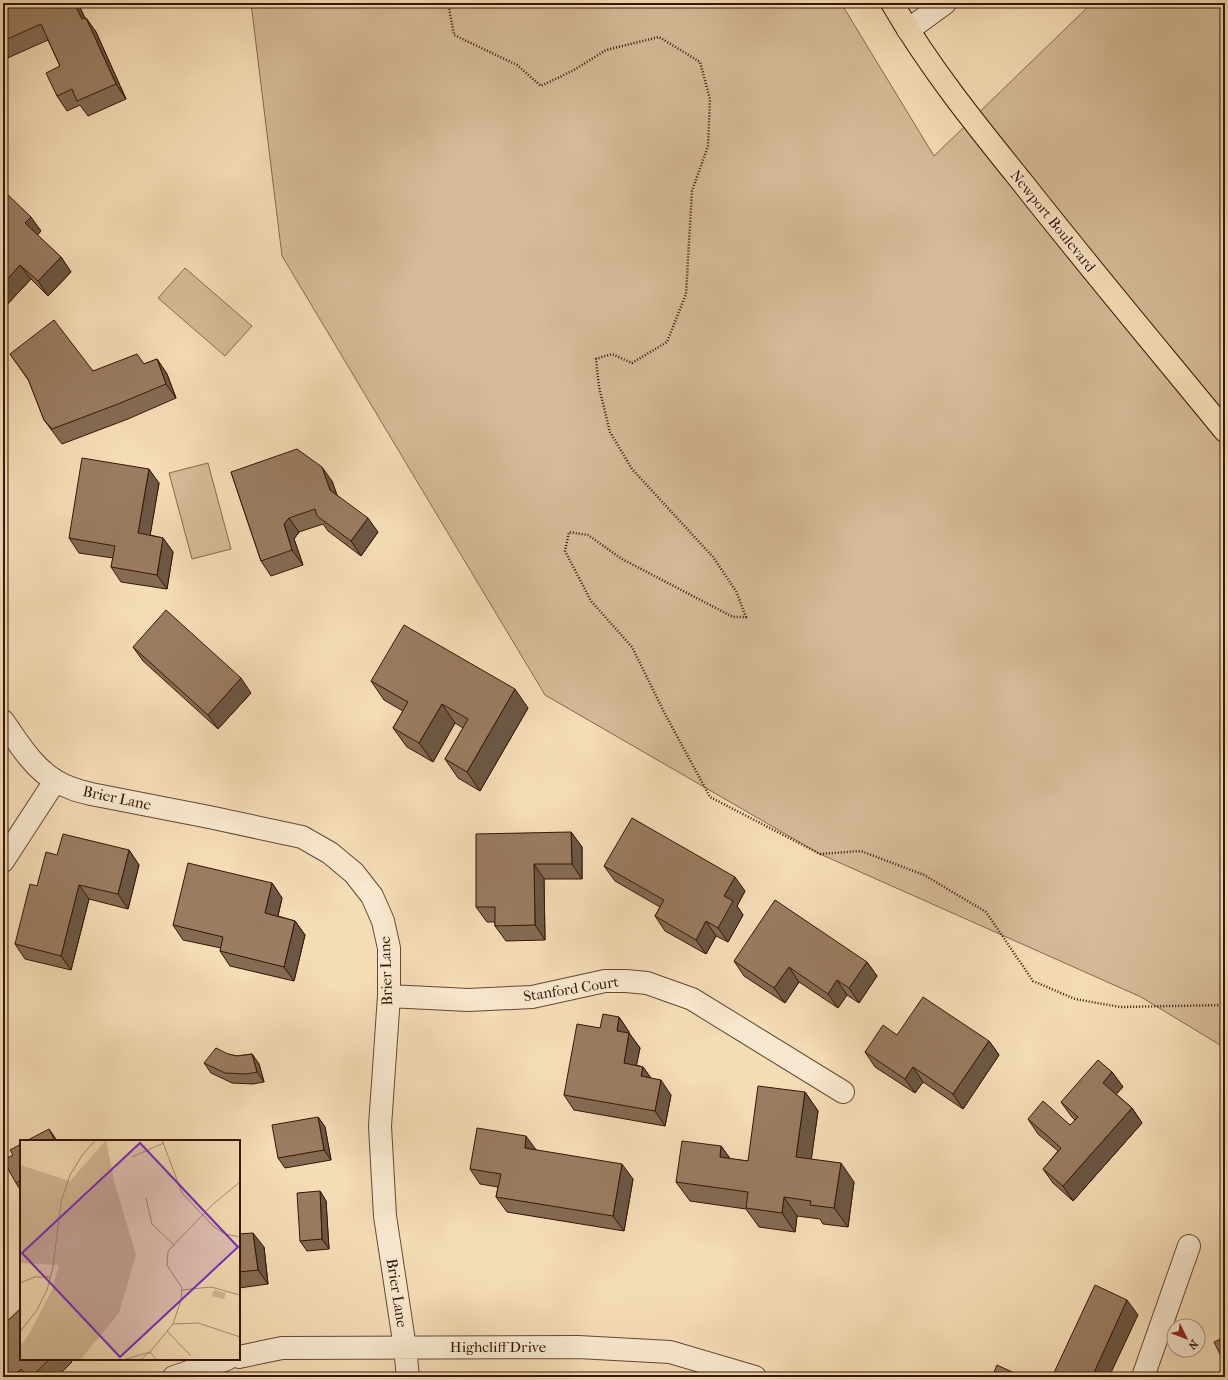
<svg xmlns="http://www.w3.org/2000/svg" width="1228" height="1380" viewBox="0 0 1228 1380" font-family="'IM FELL French Canon',serif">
<rect width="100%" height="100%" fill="#f4dcb5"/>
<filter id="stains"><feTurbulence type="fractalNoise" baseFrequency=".005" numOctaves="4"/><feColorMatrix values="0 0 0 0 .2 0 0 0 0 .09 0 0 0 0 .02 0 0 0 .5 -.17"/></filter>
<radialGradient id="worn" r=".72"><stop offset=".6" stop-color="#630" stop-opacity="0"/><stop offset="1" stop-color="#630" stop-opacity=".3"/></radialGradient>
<path fill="#d4ba97" stroke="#86684f" d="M251,3H841L934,156L1092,3H1225V1048L1141,997L820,854L545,695L282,256Z
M185,268L252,326L225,356L158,298Z
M208,463L231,549L192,559L169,473Z"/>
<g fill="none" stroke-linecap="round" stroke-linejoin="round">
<defs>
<path id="minor" d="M908,30L945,3
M3,721C18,742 33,768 56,781C67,788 79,791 91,794L209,817L302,837L330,853L354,873L372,896L383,921L389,948V996L380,1126L385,1216L405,1348L408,1377
M3,861L55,781
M389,996L468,1000L532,997L605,981H626L647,983L692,999L843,1092
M239,1357L282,1348L578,1347L670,1352L755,1377
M174,1377L227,1359
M1143,1377L1189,1246"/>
<path id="major" d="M892,3C929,67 976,125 1022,182C1088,266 1157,348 1225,431"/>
</defs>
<use href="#minor" stroke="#664732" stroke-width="24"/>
<use href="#major" stroke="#371507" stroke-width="24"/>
<path stroke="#371507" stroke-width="2.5" stroke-dasharray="1 2" stroke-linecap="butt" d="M448,3L454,35L517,65L541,86L574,70L606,50L659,37L700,62L710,99L708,146L692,191L686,294L667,342L632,363L612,354L596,359L599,387L610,432L632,469L713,557L736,591L746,617H733L622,559L588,535L569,532L565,551L591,601L632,647L665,714L710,797L820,854L861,851L924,875L986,912L1033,981L1075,999L1120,1007L1225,1005"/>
<use href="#minor" stroke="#f8e8cf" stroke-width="22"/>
<use href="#major" stroke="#f4dcb5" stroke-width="22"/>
</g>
<path fill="#846b53" stroke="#371507" d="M19,3H78L85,18H86L96,32L126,99L88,116L80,105L67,111L57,96L60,66L48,40L3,60V10Z
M3,192L41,231L37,235L61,257L71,272L48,296L31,279L3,309Z
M10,354L93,371L144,364L157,359L167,374L176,398L128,419L62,444L44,420L29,381Z
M231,472L332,481L337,495L378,532L361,556L328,531L323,524L299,532L294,539L303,565L271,576L261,561Z
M159,483L150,535L163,538L173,552L167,589L121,582L111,567L113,558L79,553L69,538Z
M133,647L251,693L218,729L143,661Z
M371,681L528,708L480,791L458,778L445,759L463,728L455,723L433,762L407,747L393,728L403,711L384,700Z
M571,832L582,847V879H544L545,940L506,941L495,926V922H487L476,907Z
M129,850L139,865L128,909L89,899L71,970L25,959L15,944L37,886L57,855Z
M604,866L745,891L737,906L743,915L728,942L716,936L706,954L665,931L655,916L660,907L615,881Z
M272,883L282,898L278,916L295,921L305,935L294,981L230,966L220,951L221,948L183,940L173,925Z
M734,961L867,962L877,976L859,1003L847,995L838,1008L799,982L785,1003L744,976Z
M619,1017L629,1032V1033L640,1048L636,1065L643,1067L651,1078L671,1095L665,1126L574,1110L564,1095L600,1028Z
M897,1035L989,1041L999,1055L963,1109L923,1082L915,1093L875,1067L865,1052Z
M228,1054L237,1056L252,1054L259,1064L264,1082L253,1084L232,1083L211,1073L204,1063Z
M1112,1072L1123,1087L1116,1094L1132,1108L1142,1123L1073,1201L1053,1183L1043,1169L1058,1151L1038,1134L1028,1119L1070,1125L1075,1120L1071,1116L1061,1102Z
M805,1092L818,1111L811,1159L854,1182L848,1227L823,1224L820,1219L797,1216L795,1232L759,1227L746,1209L690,1201L676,1182L721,1146L730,1159L748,1161Z
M318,1117L325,1127L331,1160L285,1168L278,1158Z
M21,1144V1191L16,1183L13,1155Z
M536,1150L633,1179L624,1231L507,1212L496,1197L498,1187L480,1184L470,1169Z
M320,1191L326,1201L329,1249L307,1251L300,1241Z
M239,1234L264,1247L268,1284L239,1288Z
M21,1359H69L72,1362L57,1377H3Z"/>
<path fill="#6b5744" stroke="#371507" d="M74,3H78L92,34L82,19Z
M86,18L96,32L126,99L116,84Z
M31,217L41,231L35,238L25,223Z
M61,257L71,272L48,296L38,281Z
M20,265L31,279L3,309V284Z
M157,359L167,374L176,398L166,384Z
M322,467L332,481L340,504L330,490Z
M149,469L159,483L148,548L138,533Z
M289,518L299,532L294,539L303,565L292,550L284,524Z
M368,518L378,532L361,556L351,541Z
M163,538L173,552L167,589L157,575Z
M241,678L251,693L218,729L208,715Z
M515,689L528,708L480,791L467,772Z
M442,704L455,723L433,762L419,743Z
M571,832L582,847V879L572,864Z
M129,850L139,865L128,909L118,894Z
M534,864L544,879L545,940L535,925Z
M735,877L745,891L737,906L743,915L728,942L718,928L724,896Z
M272,883L282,898L275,928L265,913Z
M79,885L89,899L71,970L61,956Z
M295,921L305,935L294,981L284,967Z
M706,921L716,936L706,954L696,940Z
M867,962L877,976L859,1003L849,988Z
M789,967L799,982L785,1003L774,988Z
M837,980L847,995L838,1008L828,994Z
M619,1017L629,1032L627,1045L617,1031Z
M629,1033L640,1048L634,1078L624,1063Z
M989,1041L999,1055L963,1109L953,1094Z
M252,1054L259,1064L264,1082L257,1072Z
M643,1067L653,1081L641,1076Z
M913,1067L923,1082L915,1093L905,1079Z
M1112,1072L1123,1087L1113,1098L1103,1083Z
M661,1080L671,1095L665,1126L655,1111Z
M805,1092L818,1111L809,1176L796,1157Z
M3,1097L5,1101L3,1105Z
M1132,1108L1142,1123L1073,1201L1063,1186Z
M318,1117L325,1127L331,1160L324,1150Z
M49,1129L56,1139L57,1141H55Z
M526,1136L537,1151L525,1148Z
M721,1146L735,1165L720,1157Z
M841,1163L854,1182L848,1227L834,1208Z
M622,1164L633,1179L624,1231L613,1216Z
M320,1191L326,1201L329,1249L322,1239Z
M784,1197L797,1216L795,1232L782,1213Z
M253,1233L264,1247L268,1284L258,1270Z
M1127,1300L1138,1315L1109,1377H1092Z"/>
<path fill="#997c61" stroke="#371507" d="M19,3H74L82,19L86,18L116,84L77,101L72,89L57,96L46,73L60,66L41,24L3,41V10Z
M4,191L31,217L25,223L61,257L38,281L20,265L3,284V192Z
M54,320L93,371L137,354L144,364L157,359L166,384L118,404L52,429L44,420L28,379L10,354Z
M297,449L322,467L330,490L368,518L351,541L317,516L315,509L289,518L284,524L292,550L261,561L231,472Z
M82,458L149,469L138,533L163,538L157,575L111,567L115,546L69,538Z
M166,610L241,678L208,715L133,647Z
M404,625L515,689L467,772L445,759L468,719L442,704L419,743L393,728L408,702L371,681Z
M632,818L735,877L724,896L733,901L718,928L706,921L696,940L655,916L664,900L604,866Z
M571,832L572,864H534L535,925L495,926V907H476V834Z
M63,834L129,850L118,894L79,885L61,956L15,944L30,884L37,886L46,852L57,855Z
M188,863L272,883L265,913L295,921L284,967L220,951L223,937L173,925Z
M775,900L867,962L849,988L837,980L828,994L789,967L774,988L734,961Z
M923,997L989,1041L953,1094L913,1067L905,1079L865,1052L883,1025L897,1035Z
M603,1014L619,1017L617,1031L629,1033L624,1063L643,1067L641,1076L661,1080L655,1111L564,1095L577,1024L600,1028Z
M216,1048L228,1054L237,1056L252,1054L257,1072L247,1074L225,1073L204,1063Z
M1098,1060L1112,1072L1103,1083L1132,1108L1063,1186L1043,1169L1061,1148L1028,1119L1043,1101L1070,1125L1078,1117L1061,1102Z
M758,1086L805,1092L796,1157L841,1163L834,1208L810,1205L811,1201L784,1197L782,1213L746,1208L748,1192L676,1182L682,1141L721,1146L720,1157L748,1161Z
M318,1117L324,1150L278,1158L272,1125Z
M477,1128L526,1136L525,1148L622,1164L613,1216L496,1197L501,1174L470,1169Z
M49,1129L55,1141H26Z
M21,1144V1180L16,1183L3,1160L13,1155L10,1150Z
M320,1191L322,1239L300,1241L297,1193Z
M253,1233L258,1270L239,1272V1234Z
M1095,1285L1127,1300L1092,1377H1052Z
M21,1308V1359H50L31,1377H29L21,1369L13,1377H3V1325Z
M1225,1337V1364L1214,1342Z
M997,1365L1023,1377H992Z"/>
<g text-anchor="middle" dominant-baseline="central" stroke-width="3" stroke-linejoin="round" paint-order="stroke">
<g font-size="15" fill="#371507" stroke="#f8e8cf">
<text transform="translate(1053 221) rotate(51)">Newport Boulevard</text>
<text transform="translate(117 798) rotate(12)">Brier Lane</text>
<text transform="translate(386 971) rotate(-92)">Brier Lane</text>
<text transform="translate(571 989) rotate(-9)">Stanford Court</text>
<text transform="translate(397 1293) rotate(81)">Brier Lane</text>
<text x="498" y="1347">Highcliff Drive</text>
</g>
</g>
<g transform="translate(20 1140)">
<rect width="220" height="220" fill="#f4dcb5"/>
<path d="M86,0L94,41L116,115L99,173L60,220H0V206L8,196L32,150L39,125L0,123V25L50,41ZM194,150L206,153L204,159L192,156Z" fill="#d4ba97"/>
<path fill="none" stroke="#a88c6f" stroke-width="1" d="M142,0L162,53L193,86L205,94L220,97M112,17L144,3M126,58L132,84L154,105M0,143L15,137H30M162,150L191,147L220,155M153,184L178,183L220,197M147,191L171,216M0,192L17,170L27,150L33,127L41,62L50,35L63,14L76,0M103,220L130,212L137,220M120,220L130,212L153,184L161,160L162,148L147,125L148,111L192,65L220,42"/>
<path fill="#7b2cbf" fill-opacity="0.15" stroke="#7b2cbf" stroke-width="2" d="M120,3L218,107L100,217L2,113Z"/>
<rect width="220" height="220" fill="none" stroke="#371507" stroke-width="2"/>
</g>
<rect width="1228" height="1380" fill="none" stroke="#f4dcb5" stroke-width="16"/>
<rect x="4" y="4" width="1220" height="1372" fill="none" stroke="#371507" stroke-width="2"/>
<rect x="8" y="8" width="1212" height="1364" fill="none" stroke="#371507"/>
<g transform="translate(1186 1338) rotate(133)"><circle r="19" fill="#f8e8cf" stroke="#ab947f"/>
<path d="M0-3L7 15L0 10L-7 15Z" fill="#8f2418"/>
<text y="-6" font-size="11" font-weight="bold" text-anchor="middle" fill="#371507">N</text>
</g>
<rect width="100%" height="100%" filter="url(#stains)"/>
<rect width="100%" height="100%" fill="url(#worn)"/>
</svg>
